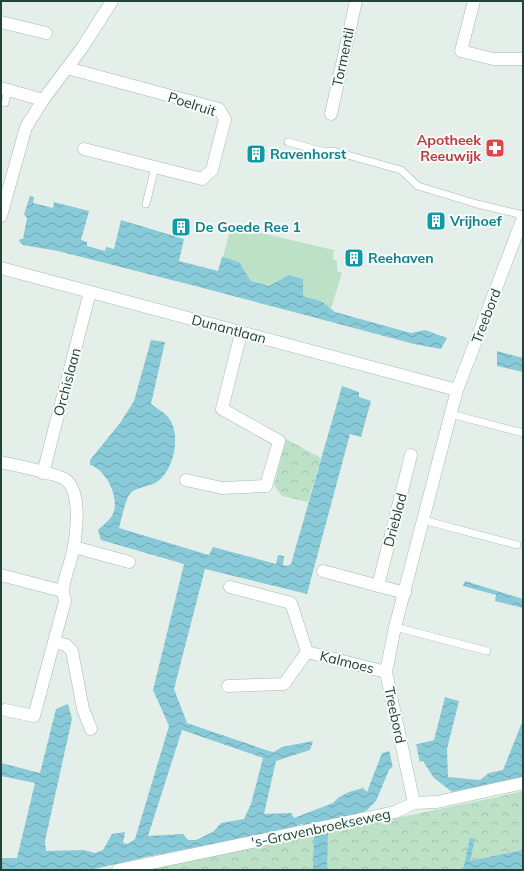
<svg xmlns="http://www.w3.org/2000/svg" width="524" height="871" viewBox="0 0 524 871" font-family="Mulish,sans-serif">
<defs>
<pattern id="forest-crowns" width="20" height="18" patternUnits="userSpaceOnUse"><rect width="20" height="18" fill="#bce1c7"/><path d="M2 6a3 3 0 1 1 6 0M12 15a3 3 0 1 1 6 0" fill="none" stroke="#a1c2ac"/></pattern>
<pattern id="water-waves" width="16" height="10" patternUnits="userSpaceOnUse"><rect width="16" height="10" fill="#89cad8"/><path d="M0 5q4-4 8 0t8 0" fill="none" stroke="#70a6b0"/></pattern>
</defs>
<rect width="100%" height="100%" fill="#e4efea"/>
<path fill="#bce1c7" d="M231,226L334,250L333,259L337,261V271L342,273L331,309L321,301L303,296L289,275L269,286L251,281L239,262L223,257Z"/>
<path fill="url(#forest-crowns)" d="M286,439L321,458L308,502L282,496L274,485Z
M523,791V870H146L502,796Z"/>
<path fill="url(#water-waves)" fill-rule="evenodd" d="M30,196L34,197L33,203L53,208L54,202L89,211L81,240L87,242V246L105,251L106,247L114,249L121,220L184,239L179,261L218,271L222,257H223L239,262L251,281L269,286L289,275L303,279V296L321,301L335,312L411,333L425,330L447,338L441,349L414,344L199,287L58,251L23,245L19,241L20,239H23L27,218L24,214Z
M151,340L165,342L151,404C156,408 164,412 168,417C182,434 174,470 157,482C149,487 134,487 129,495C124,505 122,518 119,528L209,555L213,547L276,564L278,555L284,556L283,565L287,566L291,564L342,386L359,392V397L371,401L361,437L350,434L307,594L205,569L174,689L187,723L269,751L274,752L282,747L313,741L310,750L276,761L264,814L291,813L294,818L333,803L339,797L349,792L363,788L367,792L382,753L434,740L445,697L459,701L447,749L448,777L480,780L489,773L503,770L523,720V777L452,792L434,778L423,761L392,767L389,770L376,801L366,811L331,820L328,830L327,870H313L314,833L302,824L296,826L294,828L146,857L90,870H1V858H17L35,783L1,776V763L40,773L56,709L68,704L72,719L45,841L46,851L84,850L95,853L103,850L112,834L125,832L123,843L128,844L135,839L169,726L153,690L184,564L101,540L98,530C102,526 110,520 113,514C120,498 106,469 90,465V460L120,423L134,401ZM182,730L263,758L251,804L244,819L221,823L213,832L196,840H188L183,834L148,836Z
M497,351L523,358V372L497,366Z
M465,581L523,599V608L495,601L496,595L463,586Z
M470,838L475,839L470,861L523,850V870H463Z"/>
<path fill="#e4efea" d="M416,743L420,764L393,769L389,749Z"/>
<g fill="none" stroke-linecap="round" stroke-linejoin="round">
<defs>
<path id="lane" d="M5,103L8,90
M288,142L325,152L333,151L401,170L418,186L477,204L523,215
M146,204L155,167
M451,414L523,433
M423,520L517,545
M395,627L487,651"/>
<path id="street" d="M474,1L461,51L493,59H523
M1,22L46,33
M67,68L219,109L225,119L212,170L202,179L84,149
M1,88L43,100
M331,114L356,1
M1,216L26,127L43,100L82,48L112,1
M1,462C13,465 59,474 66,480C83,494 76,540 71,559C67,574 60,587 65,601L34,716L5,710
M43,473L90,292
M186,480L222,488L266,486L279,441L222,409L241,333
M74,547L129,562
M323,571L405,593
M1,575L62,591
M378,586L411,455
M54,642L66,645L72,651L83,709L91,729
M307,652L386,672
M228,686L284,684L307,652L291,603L230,587"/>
<path id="secondary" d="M1,268L457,390
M414,803L386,672L395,627L457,390L523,218
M118,870L395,812L414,803L437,802L523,783"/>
</defs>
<use href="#lane" stroke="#a6b8b2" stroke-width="8"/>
<use href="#street" stroke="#a6b8b2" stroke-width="13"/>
<use href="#secondary" stroke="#a2bcb3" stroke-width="13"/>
<use href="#lane" stroke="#fff" stroke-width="7"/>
<use href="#street" stroke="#fff" stroke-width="12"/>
<use href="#secondary" stroke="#fff" stroke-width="12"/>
</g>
<defs>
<symbol id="pharmacy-square" viewBox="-11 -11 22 22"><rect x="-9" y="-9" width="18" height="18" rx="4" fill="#e0444e" stroke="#f6fbf8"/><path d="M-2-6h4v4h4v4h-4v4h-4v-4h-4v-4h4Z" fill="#fff"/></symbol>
<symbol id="building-square" viewBox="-11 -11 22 22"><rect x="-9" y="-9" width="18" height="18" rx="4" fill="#0f9aa8" stroke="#f6fbf8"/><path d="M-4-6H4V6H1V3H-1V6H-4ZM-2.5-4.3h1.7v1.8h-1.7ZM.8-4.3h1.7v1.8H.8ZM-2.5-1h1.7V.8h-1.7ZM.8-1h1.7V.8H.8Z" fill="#fff"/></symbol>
</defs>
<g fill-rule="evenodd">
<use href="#pharmacy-square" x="484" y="137" width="22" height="22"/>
<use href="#building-square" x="245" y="143" width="22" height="22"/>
<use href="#building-square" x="425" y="210" width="22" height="22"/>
<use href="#building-square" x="170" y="216" width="22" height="22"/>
<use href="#building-square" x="343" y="247" width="22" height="22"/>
</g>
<g text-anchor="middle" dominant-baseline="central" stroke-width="4" stroke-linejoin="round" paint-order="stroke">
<g font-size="14" fill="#22433a" stroke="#f6fbf8">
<text transform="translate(343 57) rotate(-78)">Tormentil</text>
<text transform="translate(192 104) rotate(18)">Poelruit</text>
<text transform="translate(486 316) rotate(-69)">Treebord</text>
<text transform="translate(229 329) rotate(15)">Dunantlaan</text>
<text transform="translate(67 382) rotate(-75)">Orchislaan</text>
<text transform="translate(395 520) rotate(-75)">Drieblad</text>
<text transform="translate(347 662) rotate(14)">Kalmoes</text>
<text transform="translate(395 715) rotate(78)">Treebord</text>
<text transform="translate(321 828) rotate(-12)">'s-Gravenbroekseweg</text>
</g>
<g font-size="14" font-weight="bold" fill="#be3a42" stroke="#f6fbf8" text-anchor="end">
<text x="481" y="140">Apotheek<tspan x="481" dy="16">Reeuwijk</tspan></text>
</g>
<g font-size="14" font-weight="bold" fill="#0d838f" stroke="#f6fbf8" text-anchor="start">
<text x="270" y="154">Ravenhorst</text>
<text x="450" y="221">Vrijhoef</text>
<text x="195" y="227">De Goede Ree 1</text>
<text x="368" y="258">Reehaven</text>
</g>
</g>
<rect width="524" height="871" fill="none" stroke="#22433a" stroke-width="4"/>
</svg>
